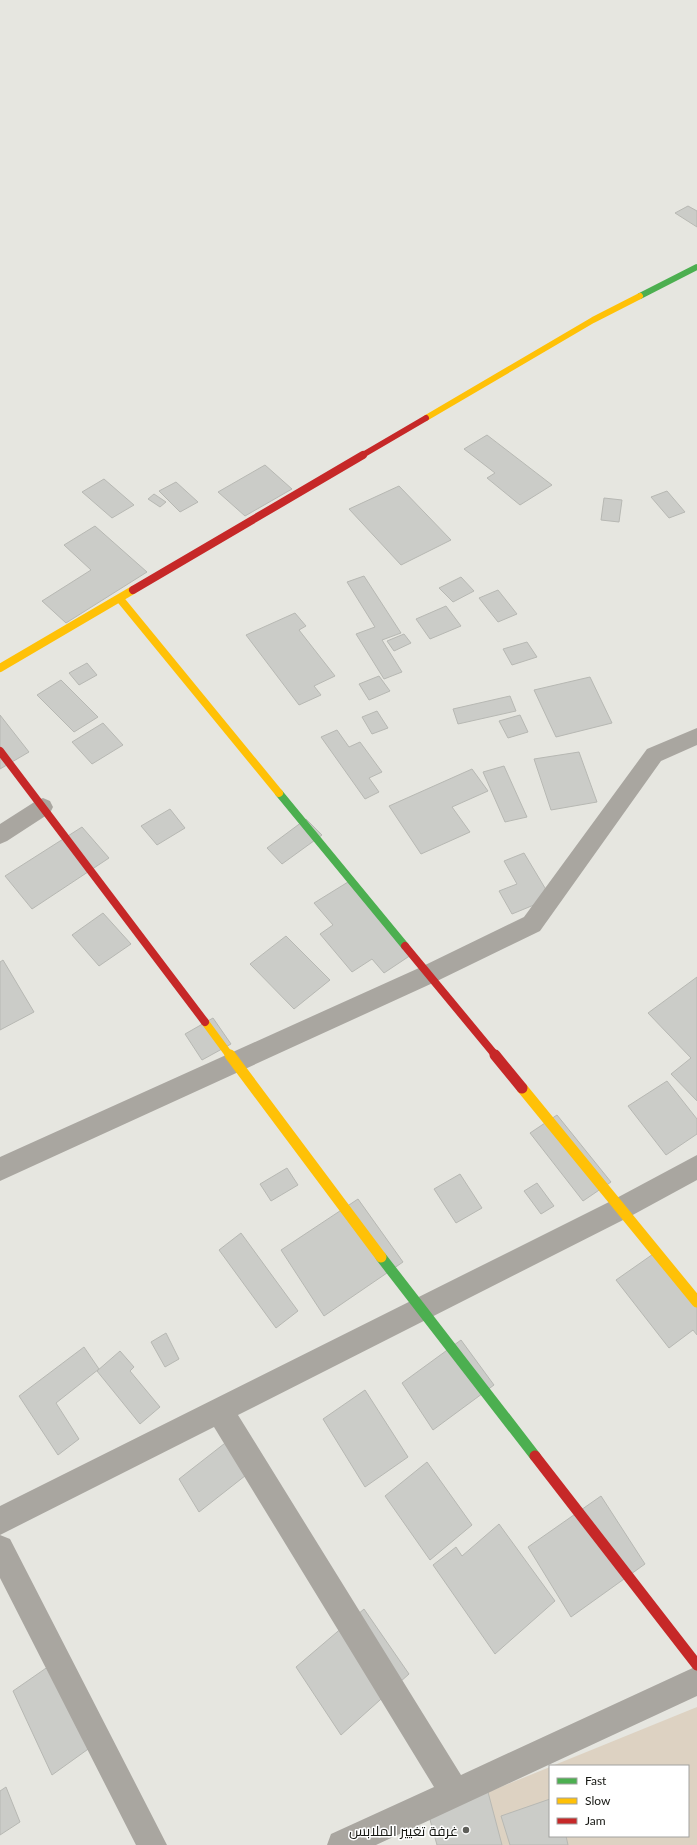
<svg xmlns="http://www.w3.org/2000/svg" width="697" height="1845" viewBox="0 0 697 1845" font-family="Lato,Cairo,sans-serif">
<rect width="100%" height="100%" fill="#e6e6e0"/>
<path fill="#ddd2c2" d="M697,1707V1845H437L429,1816L550,1767V1836H688V1766H552Z"/>
<path fill="#cbccc8" stroke="#b7b8b3" d="M688,206L697,211V227L675,213Z
M487,435L552,485L520,505L487,478L495,473L464,449Z
M265,465L292,489L245,516L218,492Z
M104,479L134,505L112,518L82,492Z
M176,482L198,502L180,512L159,491Z
M399,486L451,540L401,565L349,509Z
M667,491L685,512L669,518L651,497Z
M154,494L166,502L160,507L148,499Z
M604,498L622,500L619,522L601,520Z
M95,526L147,572L66,623L42,601L91,570L64,545Z
M364,576L401,633L382,640L402,672L384,679L356,634L375,627L347,582Z
M461,577L474,591L453,602L439,588Z
M498,590L517,614L498,622L479,598Z
M446,606L461,626L430,639L416,619Z
M295,613L306,626L299,630L335,676L314,686L321,695L299,705L246,635Z
M404,634L411,643L394,651L387,641Z
M527,642L537,657L512,665L503,649Z
M87,663L97,675L79,685L69,673Z
M379,676L390,691L369,700L359,684Z
M590,677L612,723L556,737L534,690Z
M61,680L98,717L74,732L37,695Z
M510,696L516,711L458,724L453,709Z
M377,711L388,728L372,734L362,717Z
M0,715L29,752L0,769Z
M520,715L528,732L508,738L499,721Z
M103,723L123,745L92,764L72,742Z
M337,730L349,747L360,742L382,772L369,778L379,792L365,799L321,737Z
M579,752L597,802L551,810L534,759Z
M504,766L527,817L505,822L483,772Z
M472,769L488,791L452,807L470,832L421,854L389,806Z
M170,809L185,828L157,845L141,826Z
M306,819L322,835L282,864L267,848Z
M82,827L109,858L32,909L5,876Z
M524,853L551,898L512,914L499,891L517,884L504,861Z
M348,882L411,955L384,973L372,959L352,972L320,934L333,925L314,903Z
M103,913L131,944L99,966L72,935Z
M286,936L330,980L294,1009L250,964Z
M3,960L34,1012L0,1030V962Z
M697,977V1101L671,1074L691,1058L648,1013Z
M213,1018L231,1044L202,1060L185,1034Z
M667,1081L697,1119V1134L666,1155L628,1106Z
M557,1115L611,1182L583,1201L530,1133Z
M287,1168L298,1185L271,1201L260,1184Z
M460,1174L482,1208L456,1223L434,1189Z
M537,1183L554,1206L541,1214L524,1191Z
M358,1199L403,1262L324,1316L281,1250Z
M241,1233L298,1311L276,1328L219,1250Z
M656,1252L697,1304V1335L693,1330L669,1348L616,1280Z
M166,1333L179,1359L165,1367L151,1342Z
M461,1340L494,1385L433,1430L402,1383Z
M84,1347L99,1369L56,1403L79,1439L58,1455L19,1396Z
M120,1351L134,1367L130,1371L160,1407L140,1424L97,1371Z
M365,1390L408,1457L365,1487L323,1419Z
M229,1440L250,1472L199,1512L179,1479Z
M427,1462L472,1525L430,1560L385,1496Z
M601,1496L645,1564L571,1617L528,1547Z
M499,1524L555,1601L495,1654L433,1565L456,1547L462,1556Z
M364,1609L409,1674L341,1735L296,1667Z
M65,1655L105,1737L52,1775L13,1691Z
M6,1787L20,1822L0,1835V1791Z
M488,1792L502,1845H437L429,1816Z
M550,1799V1836H566L568,1845H510L501,1816Z"/>
<g fill="none" stroke-linecap="round" stroke-linejoin="round">
<path fill="#a9a6a0" fill-rule="evenodd" d="M697,728V745L661,761L540,931L435,982L0,1181V1157L419,968L524,917L647,749Z
M43,798L50,801L53,807L50,813L7,841L0,844V824L36,801Z
M697,1155V1180L629,1217L238,1415L461,1775L697,1666V1696L376,1845H327L331,1834L434,1787L214,1427L0,1535V1506L611,1201Z
M0,1535L10,1539L167,1845H136L0,1578Z"/>
<path stroke="#4caf50" stroke-width="6" d="M640,296L697,267"/>
<path stroke="#4caf50" stroke-width="8" d="M279,793L405,946"/>
<path stroke="#4caf50" stroke-width="11" d="M381,1257L535,1456"/>
<path stroke="#ffc107" stroke-width="6" d="M426,418L593,320L640,296"/>
<path stroke="#ffc107" stroke-width="8" d="M120,599L279,793
M0,668L133,590
M205,1022L230,1056"/>
<path stroke="#ffc107" stroke-width="11" d="M230,1055L381,1257
M522,1088L697,1302"/>
<path stroke="#c62828" stroke-width="6" d="M361,456L426,418"/>
<path stroke="#c62828" stroke-width="8" d="M133,590L363,455
M0,751L205,1022
M405,946L496,1056"/>
<path stroke="#c62828" stroke-width="11" d="M495,1055L522,1088
M535,1456L697,1665"/>
</g>
<circle fill="#5f5f5a" stroke="#fff" stroke-width="1.5" cx="466" cy="1830" r="4"/>
<g text-anchor="middle" dominant-baseline="central" stroke-width="3" stroke-linejoin="round" paint-order="stroke">
<g font-size="14" fill="#161712" stroke="#fff" text-anchor="end">
<text x="458" y="1830">غرفة تغيير الملابس</text>
</g>
</g>
<rect x="549" y="1765" width="140" height="72" fill="#ffffff" stroke="#a2a2a0"/>
<rect x="557" y="1778" width="20" height="6" fill="#4caf50" stroke="#a2a2a0"/>
<text x="585" y="1785" font-size="12" fill="#161712">Fast</text>
<rect x="557" y="1798" width="20" height="6" fill="#ffc107" stroke="#a2a2a0"/>
<text x="585" y="1805" font-size="12" fill="#161712">Slow</text>
<rect x="557" y="1818" width="20" height="6" fill="#c62828" stroke="#a2a2a0"/>
<text x="585" y="1825" font-size="12" fill="#161712">Jam</text>
</svg>
